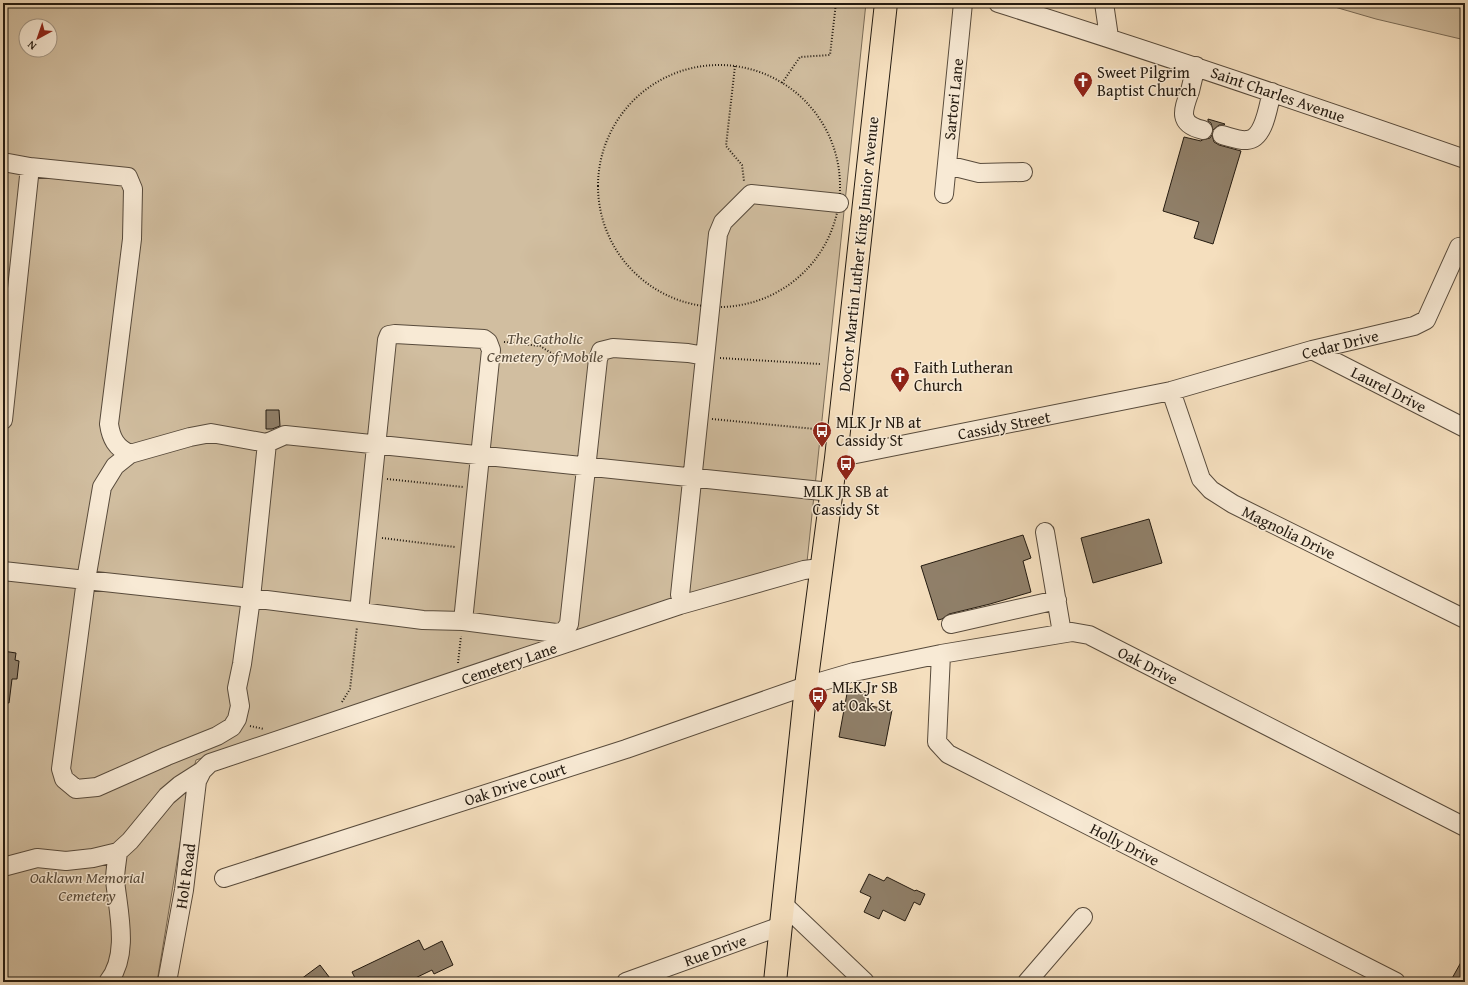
<svg xmlns="http://www.w3.org/2000/svg" width="1468" height="985" viewBox="0 0 1468 985" font-family="'Gentium Book Plus',serif">
<rect width="100%" height="100%" fill="#f5dfbe"/>
<filter id="stains"><feTurbulence type="fractalNoise" baseFrequency=".005" numOctaves="4"/><feColorMatrix values="0 0 0 0 .2 0 0 0 0 .09 0 0 0 0 .02 0 0 0 .5 -.17"/></filter>
<radialGradient id="worn" r=".72"><stop offset=".6" stop-color="#630" stop-opacity="0"/><stop offset="1" stop-color="#630" stop-opacity=".3"/></radialGradient>
<path fill="#d1bea0" stroke="#7a6c58" fill-rule="evenodd" d="M3,3H866L807,562L671,603L196,760L190,783L157,982H3ZM26,26H50V50H26Z
M1321,3H1465V40L1376,19Z"/>
<path fill="#90806a" stroke="#231a10" d="M1208,119L1225,124L1224,125H1219L1213,130L1211,123L1208,121Z
M1212,135L1214,142L1219,145L1241,151L1213,244L1194,238L1199,222L1163,211L1184,137L1201,141L1202,140L1210,138Z
M266,410H279L280,426L272,429H266Z
M1149,519L1162,563L1093,583L1081,538Z
M1023,535L1031,558L1023,561L1031,592L990,604L949,614L942,619L938,620L921,566Z
M3,651L16,653L15,660L19,661L17,679H12L9,703L3,702Z
M848,688L867,692L865,705L892,710L885,746L839,737Z
M869,874L884,881L887,877L915,891L916,890L925,894L920,905L914,902L905,921L883,910L879,919L864,912L871,897L860,892Z
M419,940L424,950L442,941L453,965L434,974L432,970L407,982H357L352,972Z
M1465,955V982H1450Z
M320,965L333,982H297Z"/>
<g fill="none" stroke-linecap="round" stroke-linejoin="round">
<defs>
<path id="minor" d="M998,3C1155,52 1310,105 1465,159
M1104,3L1109,37
M1196,66C1194,74 1192,83 1190,91C1183,110 1177,124 1203,130
M1222,135C1230,137 1240,141 1247,140C1265,139 1268,105 1272,92
M3,162L30,167L128,177L133,189L132,239L109,424C111,438 116,448 130,454
M947,165L979,173L1023,172
M944,194L963,3
M1312,350L1465,428
M1171,391L1201,479L1211,490L1233,504L1465,619
M3,420L30,167
M267,443L211,433L190,437L130,454L115,466L102,487L86,580L251,598L423,620L463,621L556,633L564,631L569,624L598,359L601,351L613,348L688,353L705,356
M836,458L1171,391L1312,350L1414,326L1426,320L1459,247L1465,246
M1045,532L1062,633
M3,571L86,580L61,769L64,779L76,789L97,787L167,756L217,736L232,727L237,719L240,706L237,688L242,664L251,598L267,443L285,435L831,492
M680,595L718,234L723,222L751,194L839,203
M359,612L387,340L389,335L395,334L484,339L488,342L491,350L463,621
M951,624L1057,600
M941,654L937,742L948,754L1396,982
M3,867L37,858L66,861L93,858L118,852L130,841L167,796L180,785L202,771L210,763L680,605L804,570L820,568
M224,878L626,749L806,686L854,672L941,654L1072,632L1089,635L1465,827
M783,904L865,982
M108,982C130,955 118,911 115,880C115,871 117,861 118,852
M167,982L184,890L197,781L202,771
M626,982L781,926
M1027,982L1083,917"/>
<path id="major" d="M775,982L806,686L836,458L886,3"/>
</defs>
<use href="#minor" stroke="#584b3c" stroke-width="20"/>
<use href="#major" stroke="#231a10" stroke-width="24"/>
<path stroke="#231a10" stroke-width="2" stroke-dasharray="1 2" stroke-linecap="butt" d="M598 186a121 121 0 1 1 242 0a121 121 0 1 1-242 0Z
M735,66L726,146L742,165L744,181
M782,83L800,57L830,55L836,3
M504,342L540,346L553,354L583,358
M720,358L820,364
M712,419L815,429
M387,479L463,487
M382,538L455,547
M458,663L461,636
M342,702L350,689L357,627
M250,726L264,729"/>
<use href="#minor" stroke="#f8ead5" stroke-width="18"/>
<use href="#major" stroke="#f5dfbe" stroke-width="22"/>
</g>
<defs>
<symbol id="church-pin" viewBox="-11 -11 22 30"><path d="M0 17L-7.5 6A9.5 9.5 0 1 1 7.5 6Z" fill="#8f2418" stroke="#f8ead5"/><path d="M-1.2-6h2.4v3.5h3.3v2.4h-3.3V6h-2.4V-.1h-3.3v-2.4h3.3Z" fill="#fff"/></symbol>
<symbol id="bus-pin" viewBox="-11 -11 22 30"><path d="M0 17L-7.5 6A9.5 9.5 0 1 1 7.5 6Z" fill="#8f2418" stroke="#f8ead5"/><path d="M-5-6H5V4H4V6H2V4H-2V6H-4V4H-5ZM-3.5-4V0h7V-4ZM-3.5 1.2v1.5H-2V1.2ZM2 1.2v1.5H3.5V1.2Z" fill="#fff"/></symbol>
</defs>
<g fill-rule="evenodd">
<use href="#church-pin" x="1072" y="70" width="22" height="30"/>
<use href="#church-pin" x="889" y="365" width="22" height="30"/>
<use href="#bus-pin" x="811" y="420" width="22" height="30"/>
<use href="#bus-pin" x="835" y="453" width="22" height="30"/>
<use href="#bus-pin" x="807" y="685" width="22" height="30"/>
</g>
<g text-anchor="middle" dominant-baseline="central" stroke-width="3" stroke-linejoin="round" paint-order="stroke">
<g font-size="16" fill="#231a10" stroke="#f8ead5" text-anchor="start">
<text x="1097" y="72">Sweet Pilgrim<tspan x="1097" dy="18">Baptist Church</tspan></text>
<text x="914" y="367">Faith Lutheran<tspan x="914" dy="18">Church</tspan></text>
<text x="836" y="422">MLK Jr NB at<tspan x="836" dy="18">Cassidy St</tspan></text>
<text x="846" y="491" text-anchor="middle">MLK JR SB at<tspan x="846" dy="18">Cassidy St</tspan></text>
<text x="832" y="687">MLK Jr SB<tspan x="832" dy="18">at Oak St</tspan></text>
</g>
<g font-size="16" fill="#231a10" stroke="#f8ead5">
<text transform="translate(1278 94) rotate(19)">Saint Charles Avenue</text>
<text transform="translate(953 99) rotate(-84)">Sartori Lane</text>
<text transform="translate(858 254) rotate(-84)">Doctor Martin Luther King Junior Avenue</text>
<text transform="translate(1340 344) rotate(-14)">Cedar Drive</text>
<text transform="translate(1389 389) rotate(27)">Laurel Drive</text>
<text transform="translate(1004 425) rotate(-11)">Cassidy Street</text>
<text transform="translate(1289 532) rotate(26)">Magnolia Drive</text>
<text transform="translate(509 663) rotate(-19)">Cemetery Lane</text>
<text transform="translate(1148 665) rotate(27)">Oak Drive</text>
<text transform="translate(515 784) rotate(-18)">Oak Drive Court</text>
<text transform="translate(1125 844) rotate(27)">Holly Drive</text>
<text transform="translate(185 876) rotate(-82)">Holt Road</text>
<text transform="translate(715 950) rotate(-20)">Rue Drive</text>
</g>
<g font-size="16" font-style="italic" fill="#574b3b" stroke="#f8ead5">
<text x="545" y="338">The Catholic<tspan x="545" dy="18">Cemetery of Mobile</tspan></text>
<text x="87" y="877">Oaklawn Memorial<tspan x="87" dy="18">Cemetery</tspan></text>
</g>
</g>
<rect width="1468" height="985" fill="none" stroke="#f5dfbe" stroke-width="16"/>
<rect x="4" y="4" width="1460" height="977" fill="none" stroke="#231a10" stroke-width="2"/>
<rect x="8" y="8" width="1452" height="969" fill="none" stroke="#231a10"/>
<g transform="translate(38 38) rotate(220)"><circle r="19" fill="#f8ead5" stroke="#a39786"/>
<path d="M0-3L7 15L0 10L-7 15Z" fill="#8f2418"/>
<text y="-6" font-size="11" font-weight="bold" text-anchor="middle" fill="#231a10">N</text>
</g>
<rect width="100%" height="100%" filter="url(#stains)"/>
<rect width="100%" height="100%" fill="url(#worn)"/>
</svg>
